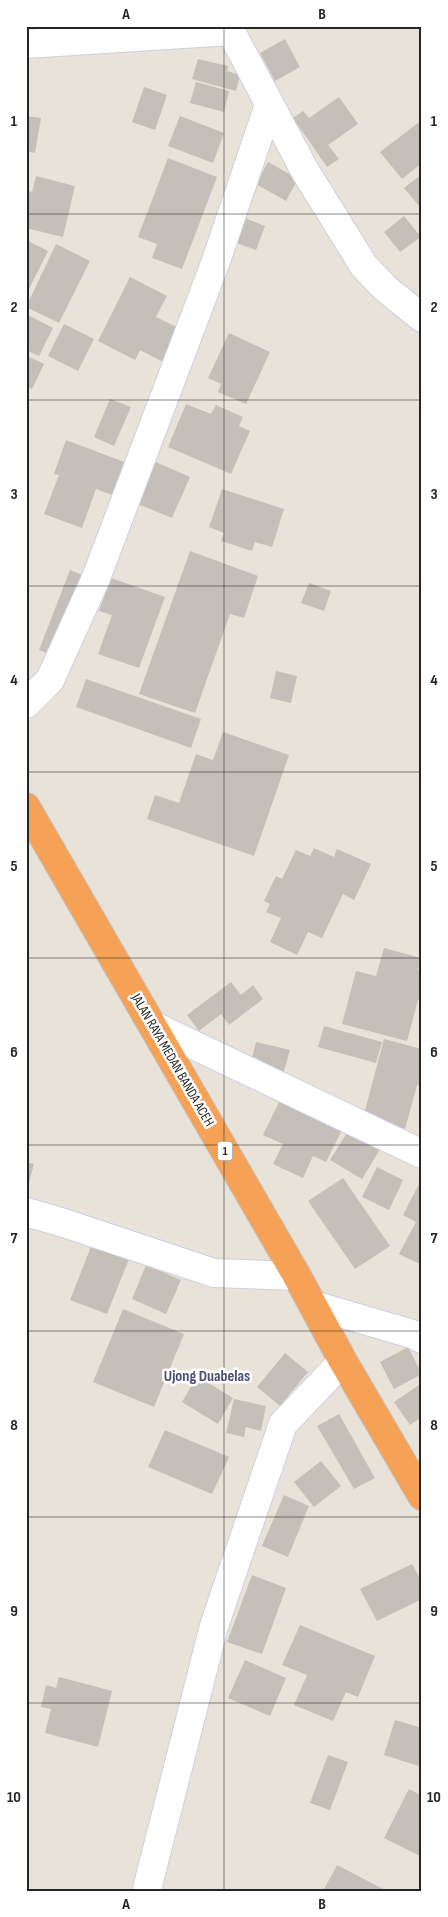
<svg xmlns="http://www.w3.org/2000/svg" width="448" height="1917" viewBox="0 0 448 1917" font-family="'Sofia Sans Condensed',sans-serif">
<rect width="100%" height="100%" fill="#e9e2d8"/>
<path fill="#c4bfb8" d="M285,39L300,67L275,81L260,53Z
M198,59L228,66L227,71L240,75L236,91L192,79Z
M196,82L229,91L224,112L190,103Z
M144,87L167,95L155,130L132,122Z
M339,97L358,124L328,145L339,159L327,167L293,118L303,111L309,118Z
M26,116L41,118L35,153L26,151Z
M180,116L224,133L213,163L168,146Z
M422,120V163L402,179L380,152Z
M168,158L217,177L182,269L152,258L157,244L138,237Z
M268,162L298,179L286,201L256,184Z
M422,174V206L420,207L404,188Z
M36,176L75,186L63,237L26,228V190L32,192Z
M240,216L265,226L256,250L231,241Z
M404,216L421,237L400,252L384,232Z
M26,240L48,251L26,295Z
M56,244L90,261L59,323L26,307Z
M130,277L167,296L156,317L185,331L169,365L140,350L135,360L98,341Z
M26,314L53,328L39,356L26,350Z
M64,324L94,339L78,371L48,356Z
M229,333L270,352L246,404L218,392L221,384L208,378Z
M26,355L44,364L32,389L26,386Z
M110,399L131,407L114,446L94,437Z
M186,404L211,414L216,405L243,417L239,426L250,431L231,474L168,447Z
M66,440L127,463L115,496L96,489L82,528L44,514L59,475L54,474Z
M151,460L190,477L172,518L133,502Z
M222,489L284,509L272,547L255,542L252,551L221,541L224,533L209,527Z
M190,551L258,576L244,618L230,614L195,713L139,694Z
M70,570L87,577L56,657L39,650Z
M111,578L165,597L139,668L98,654L112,615L99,611Z
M309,583L331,591L324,611L301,603Z
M276,671L297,676L291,703L270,698Z
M86,679L201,719L191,748L76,707Z
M223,732L289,755L254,856L147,819L155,795L179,803L196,754L213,760Z
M314,848L334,857L337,849L371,864L354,900L343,894L322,938L308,932L297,955L270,942L281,918L266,912L270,904L264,901L276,876L282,879L296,850L310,856Z
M384,948L421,958L418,970L422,971V1001L418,1000L407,1041L342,1024L356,971L376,976Z
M231,982L241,995L253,985L263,999L229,1025L221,1014L199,1031L187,1015Z
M324,1026L382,1042L376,1063L318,1047Z
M384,1039L422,1049V1086L417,1085L405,1129L363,1118Z
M256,1042L290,1050L283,1074L250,1066Z
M284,1092L346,1122L326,1162L313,1156L303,1178L273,1164L283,1144L263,1135Z
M350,1128L382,1146L362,1179L330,1160Z
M26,1162L34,1164L27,1190H26Z
M377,1167L403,1180L389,1210L362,1197Z
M343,1178L390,1246L355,1269L308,1201Z
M419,1184L422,1185V1265L399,1254L416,1222L403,1215Z
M94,1239L131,1254L107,1314L70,1300Z
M146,1265L181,1280L166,1314L132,1299Z
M123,1309L184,1334L154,1407L93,1382Z
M408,1347L422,1374L394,1389L380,1362Z
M285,1353L308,1372L280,1406L257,1387Z
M197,1376L233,1398L218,1424L182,1402Z
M422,1383V1417L410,1425L394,1402Z
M234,1399L266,1406L261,1431L246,1427L244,1437L226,1433Z
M339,1414L375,1478L354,1489L317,1426Z
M165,1430L229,1457L212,1494L148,1467Z
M321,1461L341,1486L314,1507L294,1482Z
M284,1495L309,1506L288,1557L262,1546Z
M412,1564L422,1582V1599L377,1621L360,1589Z
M252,1575L286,1588L262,1654L227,1642Z
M300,1625L375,1656L358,1697L346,1692L333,1721L294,1705L307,1675L282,1665Z
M245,1660L286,1678L270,1716L228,1698Z
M59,1677L112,1691L98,1747L45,1733L51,1709L41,1707L46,1685L56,1688Z
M395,1720L422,1728V1767L384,1755Z
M328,1755L348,1762L330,1810L310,1803Z
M409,1789L422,1796V1857L384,1838Z
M337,1865L387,1891H323Z"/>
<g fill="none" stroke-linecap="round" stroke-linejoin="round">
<defs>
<path id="minor" d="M228,26L305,171L364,266L385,288L422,318
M26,44L230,31
M26,704L50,680L96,578L216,261L269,105
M154,1026L422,1154
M26,1212L64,1223L214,1273L297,1276
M313,1305L412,1334L422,1339
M147,1889L214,1626L283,1424L343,1361"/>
<path id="highway" d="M26,807L297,1276L343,1361L422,1496"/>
</defs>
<use href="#minor" stroke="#ced0df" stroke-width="30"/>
<use href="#highway" stroke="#c2c2c2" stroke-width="30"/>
<use href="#minor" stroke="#fff" stroke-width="28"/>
<use href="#highway" stroke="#f6a256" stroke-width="28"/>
</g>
<path fill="none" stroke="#262626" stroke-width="1" stroke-opacity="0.55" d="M224,26V1891M26,214H422M26,400H422M26,586H422M26,772H422M26,958H422M26,1145H422M26,1331H422M26,1517H422M26,1703H422"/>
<g text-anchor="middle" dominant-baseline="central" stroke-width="5" stroke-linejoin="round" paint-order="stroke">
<rect fill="#fff" stroke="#676767" stroke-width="1" x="217.5" y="1141.5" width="15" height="19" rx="4"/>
<g font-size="12" font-weight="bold" fill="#262626">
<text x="225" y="1151">1</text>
</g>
<g font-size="14" fill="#262626" stroke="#fff">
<text transform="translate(173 1060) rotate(60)">JALAN RAYA MEDAN BANDA ACEH</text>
</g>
<g font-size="16" font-weight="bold" fill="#4a4f74" stroke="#fff">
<text x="207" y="1376">Ujong Duabelas</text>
</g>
</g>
<rect width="448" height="1917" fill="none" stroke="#ffffff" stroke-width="55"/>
<rect x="28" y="28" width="392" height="1862" fill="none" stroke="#262626" stroke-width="2"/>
<g font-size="16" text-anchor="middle" font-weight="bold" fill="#262626">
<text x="126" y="19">A</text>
<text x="322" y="19">B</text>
<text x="14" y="126">1</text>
<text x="434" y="126">1</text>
<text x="14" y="312">2</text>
<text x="434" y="312">2</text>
<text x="14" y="499">3</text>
<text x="434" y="499">3</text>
<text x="14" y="685">4</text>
<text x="434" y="685">4</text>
<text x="14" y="871">5</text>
<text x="434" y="871">5</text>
<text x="14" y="1057">6</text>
<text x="434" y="1057">6</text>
<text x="14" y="1243">7</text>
<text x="434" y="1243">7</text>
<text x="14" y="1430">8</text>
<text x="434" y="1430">8</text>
<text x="14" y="1616">9</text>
<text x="434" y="1616">9</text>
<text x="14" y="1802">10</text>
<text x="434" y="1802">10</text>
<text x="126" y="1909">A</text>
<text x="322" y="1909">B</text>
</g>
</svg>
